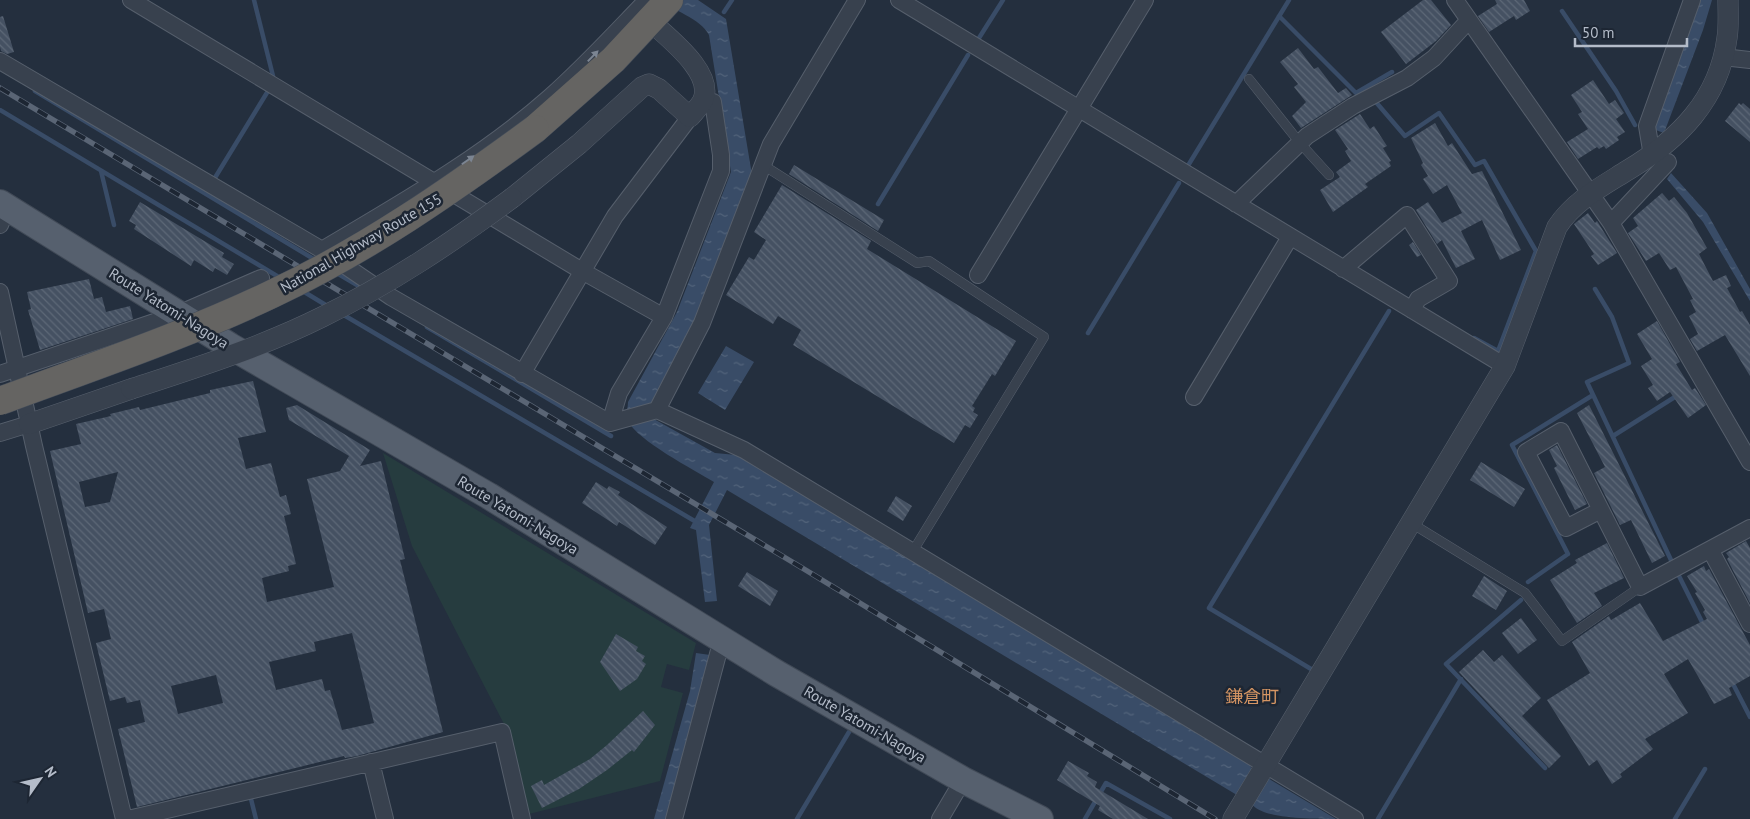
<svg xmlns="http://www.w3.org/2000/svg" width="1750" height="819" viewBox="0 0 1750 819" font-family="'PT Sans','Noto Sans JP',sans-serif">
<defs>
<pattern id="water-ripples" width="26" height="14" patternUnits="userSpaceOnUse" patternTransform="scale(1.25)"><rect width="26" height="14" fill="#394c67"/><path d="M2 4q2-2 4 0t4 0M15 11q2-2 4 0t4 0" fill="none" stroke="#53647b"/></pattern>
<pattern id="building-back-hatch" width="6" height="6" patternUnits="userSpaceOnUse" patternTransform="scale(1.25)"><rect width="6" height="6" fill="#455162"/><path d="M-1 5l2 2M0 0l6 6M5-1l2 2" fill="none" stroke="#5d6877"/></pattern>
</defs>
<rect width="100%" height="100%" fill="#242f3e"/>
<path fill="#263c3f" d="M383,453L696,643L689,670L667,664L661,687L683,693L660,781L525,815L504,724L412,546Z"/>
<path fill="url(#water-ripples)" d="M657,0H698L726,19L752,175L695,323L649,407L652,418L715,453L736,455L1250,764L1251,768L1336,819C1315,819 1261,819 1252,804L727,490L709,525L717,601L705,602L696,530L690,528L714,482C694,470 637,440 628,421C625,415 628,409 628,402L677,312L731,172L709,35C701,19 672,9 657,0Z
M1701,0H1712L1703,30L1664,133L1653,129Z
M1671,173L1707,213L1750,289V301L1703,222L1667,179Z
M726,346L754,362L725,410L698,393Z
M696,653L710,655L667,819H654L690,691Z"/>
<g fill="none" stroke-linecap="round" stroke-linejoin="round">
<path stroke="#394c67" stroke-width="4.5" d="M254,0L273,76
M1562,11L1616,91L1635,125
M724,12L732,0
M1279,16L1356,93L1392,72
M979,38L1003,0
M35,91L317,261
M1375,101L1405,136L1439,113L1475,165L1484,161L1536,251L1498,351L1474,338
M0,110L282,279
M1189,164L1289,0
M101,171L114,225
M213,181L268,91
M878,204L968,55
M335,272L362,288
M1595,289L1612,317L1629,363L1587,382L1671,560
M301,290L329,307
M342,314L698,523
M427,327L611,436
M1088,333L1179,183
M1613,436L1678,395
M1679,576L1704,626
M1528,582L1568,554L1512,445L1593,395
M1521,600L1446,664L1545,768
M1311,669L1209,608L1389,311
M1731,680L1750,717
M251,799L256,819
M797,819L849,732
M1085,819L1106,783L1170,819
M1378,819L1461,679
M1675,819L1705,769"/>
</g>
<path fill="url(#building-back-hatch)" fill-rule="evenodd" d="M1423,0H1431L1451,25L1436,41L1406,64L1381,32Z
M1495,0H1524L1530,11L1516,20L1514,16L1489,32L1478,16L1497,4Z
M3,16L14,52L7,54L1,51L0,47V17Z
M1298,48L1314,69L1318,67L1338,93L1346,88L1352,95L1301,128L1292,116L1306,102L1294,87L1298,84L1280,62Z
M1593,80L1609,104L1615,100L1624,113L1616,119L1625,132L1617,137L1619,140L1606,149L1604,146L1599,149L1597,147L1578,159L1567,142L1588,129L1578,114L1582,112L1571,95Z
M1739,103L1741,105L1743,103L1750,109V142L1725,121Z
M1360,114L1370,129L1374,126L1387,146L1383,148L1391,161L1389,162L1391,166L1365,184L1368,187L1333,212L1320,190L1340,177L1336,172L1351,161L1345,151L1348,149L1335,130Z
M1435,123L1448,146L1452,143L1472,174L1482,171L1521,250L1500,260L1482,220L1461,231L1475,259L1456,268L1442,240L1437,244L1416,210L1428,202L1442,223L1462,213L1447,185L1433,194L1423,179L1428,176L1421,165L1423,163L1411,138Z
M794,165L884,220L878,231L789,174Z
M782,185L871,241L867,249L1016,341L995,376L992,374L972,406L975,408L973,412L978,415L970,428L965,425L954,443L793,345L801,330L778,316L773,324L726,295L749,257L754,260L766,240L754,232Z
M1662,193L1669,201L1674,197L1687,213L1707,248L1699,254L1713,281L1726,275L1731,286L1727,288L1740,312L1742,311L1750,325V376L1725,335L1697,351L1690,339L1698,334L1689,316L1696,312L1690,300L1693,299L1676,267L1670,270L1659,253L1646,261L1628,233L1638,226L1633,218Z
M140,202L224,253L222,257L234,264L227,275L215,268L213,272L194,260L191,266L134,229L136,225L129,221Z
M1588,213L1595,223L1597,221L1617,253L1598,265L1591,256L1594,254L1574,224Z
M1413,242L1421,255L1417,257L1409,245Z
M89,279L94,299L102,297L106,312L130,306L133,319L40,350L28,310L31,309L27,292Z
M1657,321L1680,362L1676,364L1692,390L1695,388L1706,405L1688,418L1670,392L1657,401L1648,388L1653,385L1641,366L1652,359L1637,334Z
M253,381L266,432L238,438L246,469L271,463L280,497L286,495L291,514L284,516L296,564L288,566L289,571L262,578L267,602L334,587L307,479L340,471L349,456L289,420L286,408L297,405L370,450L360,466L381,461L405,559L400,560L443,732L357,756L345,758L344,756L137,807L118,729L145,722L140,700L127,703L125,697L110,701L96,643L111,639L104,609L88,613L50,451L81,444L76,424L111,416L110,414L139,407L140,410L210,393V390ZM118,472L110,502L85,507L79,482ZM352,633L374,723L342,730L330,690L325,691L322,679L276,690L269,662L316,651L314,642ZM216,675L223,703L178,714L171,686Z
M1589,405L1665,556L1652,563L1631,520L1620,525L1594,473L1605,467L1577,413Z
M1557,445L1587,504L1575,510L1554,468L1557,466L1549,450Z
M1481,462L1525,489L1514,507L1470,480Z
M596,482L607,489L609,486L620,492L618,495L667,527L655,545L619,522L617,526L582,503Z
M896,496L912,506L903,521L887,511Z
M1746,541L1750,548V603L1727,559L1729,557L1726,553Z
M1607,543L1624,578L1594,593L1602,606L1577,623L1550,580L1577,563L1575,560Z
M1704,566L1706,571L1709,569L1750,645V676L1729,688L1732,695L1714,704L1688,659L1664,674L1688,713L1645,739L1653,749L1620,774L1622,777L1612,784L1597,760L1589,766L1547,700L1590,673L1572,642L1609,616L1611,620L1640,603L1663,641L1707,619L1703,612L1705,610L1695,593L1697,592L1687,576Z
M747,572L778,591L770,606L738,586Z
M1484,576L1507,591L1496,610L1472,596Z
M1521,618L1537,640L1518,654L1502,633Z
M616,634L638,647L636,651L645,656L642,661L646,664L637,679L620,691L600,662Z
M1483,650L1494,662L1502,655L1541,698L1522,716L1561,756L1549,768L1459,672Z
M643,711L655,725L634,752L632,750L607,770L579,789L542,808L531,786L542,780L544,785L590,759L607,745Z
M1068,761L1089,773L1087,776L1097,782L1095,787L1148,819H1113L1098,810L1100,806L1057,780Z"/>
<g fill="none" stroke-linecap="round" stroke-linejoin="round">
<defs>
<path id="service" d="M1249,79L1300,143L1329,175
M763,165L917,263L929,261L1044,337L913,551
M1411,523L1525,593L1562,641L1640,587"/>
<path id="minor" d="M131,0L582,271L664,317L619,393L610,423
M899,0L1505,366
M1455,0L1611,223L1750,462
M1723,57L1750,60
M0,61L322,250L391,297L610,423L657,410L702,323L771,144L857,0
M1652,156L1647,126L1692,0
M1236,204L1307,136L1353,106L1407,78L1434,58L1469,20
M1611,223L1668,162
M0,225L7,208
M322,250C401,203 481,158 550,97C584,67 615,33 647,0
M1343,269L1407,215L1449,281L1418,299L1412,310
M978,275L1145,0
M0,292L34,446L124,819
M664,317L721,171V155L713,102L703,101
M0,374L178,314L261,278
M522,374L615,216L690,117
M1194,397L1290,237
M657,410L744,450L1355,819
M0,433L29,424
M1601,510L1566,528L1526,452L1561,431L1640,587L1750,528
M1711,551L1750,624
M371,762L385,819
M128,819L502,732L522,819
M674,819L722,639
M940,819L963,780"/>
<path id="tertiary" d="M512,198L579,144L642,87L649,84L659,89L690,117C694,112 699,107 702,102C717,74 667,37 650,21
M29,424L131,389
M1233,819L1505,366L1557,227C1574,201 1601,187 1628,170C1678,140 1719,100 1727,38C1729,26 1728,13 1728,0"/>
<path id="primary" d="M0,203L230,346L489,496L776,673L963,780L1040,819"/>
<path id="trunk" d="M535,129L613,60L669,0"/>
</defs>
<use href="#service" stroke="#565f6c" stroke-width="10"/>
<use href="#minor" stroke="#565f6c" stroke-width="18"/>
<use href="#tertiary" stroke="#565f6c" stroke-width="21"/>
<use href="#primary" stroke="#414a57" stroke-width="28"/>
<use href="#trunk" stroke="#434c59" stroke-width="29"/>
<use href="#service" stroke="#38414e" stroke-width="9"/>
<use href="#minor" stroke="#38414e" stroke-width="16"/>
<use href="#tertiary" stroke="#38414e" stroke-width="20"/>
<use href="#primary" stroke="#56606e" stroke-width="26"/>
<use href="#trunk" stroke="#656462" stroke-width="28"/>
<defs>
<path id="rail" d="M0,88L799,566L1215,819"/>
</defs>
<use href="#rail" stroke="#5a6575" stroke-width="5.5"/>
<use href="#rail" stroke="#1d2633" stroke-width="4" stroke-dasharray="11" stroke-linecap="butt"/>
<defs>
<path id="tertiary-bridge" d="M131,389C195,368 262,347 322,317C390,284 451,243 512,198"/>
<path id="trunk-bridge" d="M0,401C91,367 184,336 272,294C366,250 452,190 535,129"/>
</defs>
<use href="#tertiary-bridge" stroke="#565f6c" stroke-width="21" stroke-linecap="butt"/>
<use href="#trunk-bridge" stroke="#434c59" stroke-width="29" stroke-linecap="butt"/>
<use href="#tertiary-bridge" stroke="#38414e" stroke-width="20"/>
<use href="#trunk-bridge" stroke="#656462" stroke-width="28"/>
</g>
<defs><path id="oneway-solid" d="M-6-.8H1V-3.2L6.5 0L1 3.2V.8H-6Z" transform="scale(1.25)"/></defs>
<g fill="#7c8592">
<use href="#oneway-solid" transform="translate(593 56) rotate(-46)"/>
<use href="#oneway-solid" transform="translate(468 160) rotate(-35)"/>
</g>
<g text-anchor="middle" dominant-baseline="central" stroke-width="5" stroke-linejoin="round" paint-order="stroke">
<g font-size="15" fill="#b4bcc9" stroke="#1d2633">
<text transform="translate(361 243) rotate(-30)">National Highway Route 155</text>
<text transform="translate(169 308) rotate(32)">Route Yatomi-Nagoya</text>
<text transform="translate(518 515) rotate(31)">Route Yatomi-Nagoya</text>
<text transform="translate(865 724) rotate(30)">Route Yatomi-Nagoya</text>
</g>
<g font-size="18" fill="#d59563" stroke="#1d2633">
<text x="1252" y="696">鎌倉町</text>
</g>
</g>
<g transform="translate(40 779) rotate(56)" stroke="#1d2633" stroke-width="4" paint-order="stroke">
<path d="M0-4L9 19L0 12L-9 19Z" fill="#b4bcc9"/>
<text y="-8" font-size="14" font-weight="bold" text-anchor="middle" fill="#b4bcc9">N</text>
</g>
<path d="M1575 38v8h112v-8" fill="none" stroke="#b4bcc9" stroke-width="2.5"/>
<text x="1582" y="38" font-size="15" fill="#b4bcc9" stroke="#1d2633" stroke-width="4" paint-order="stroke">50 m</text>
</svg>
